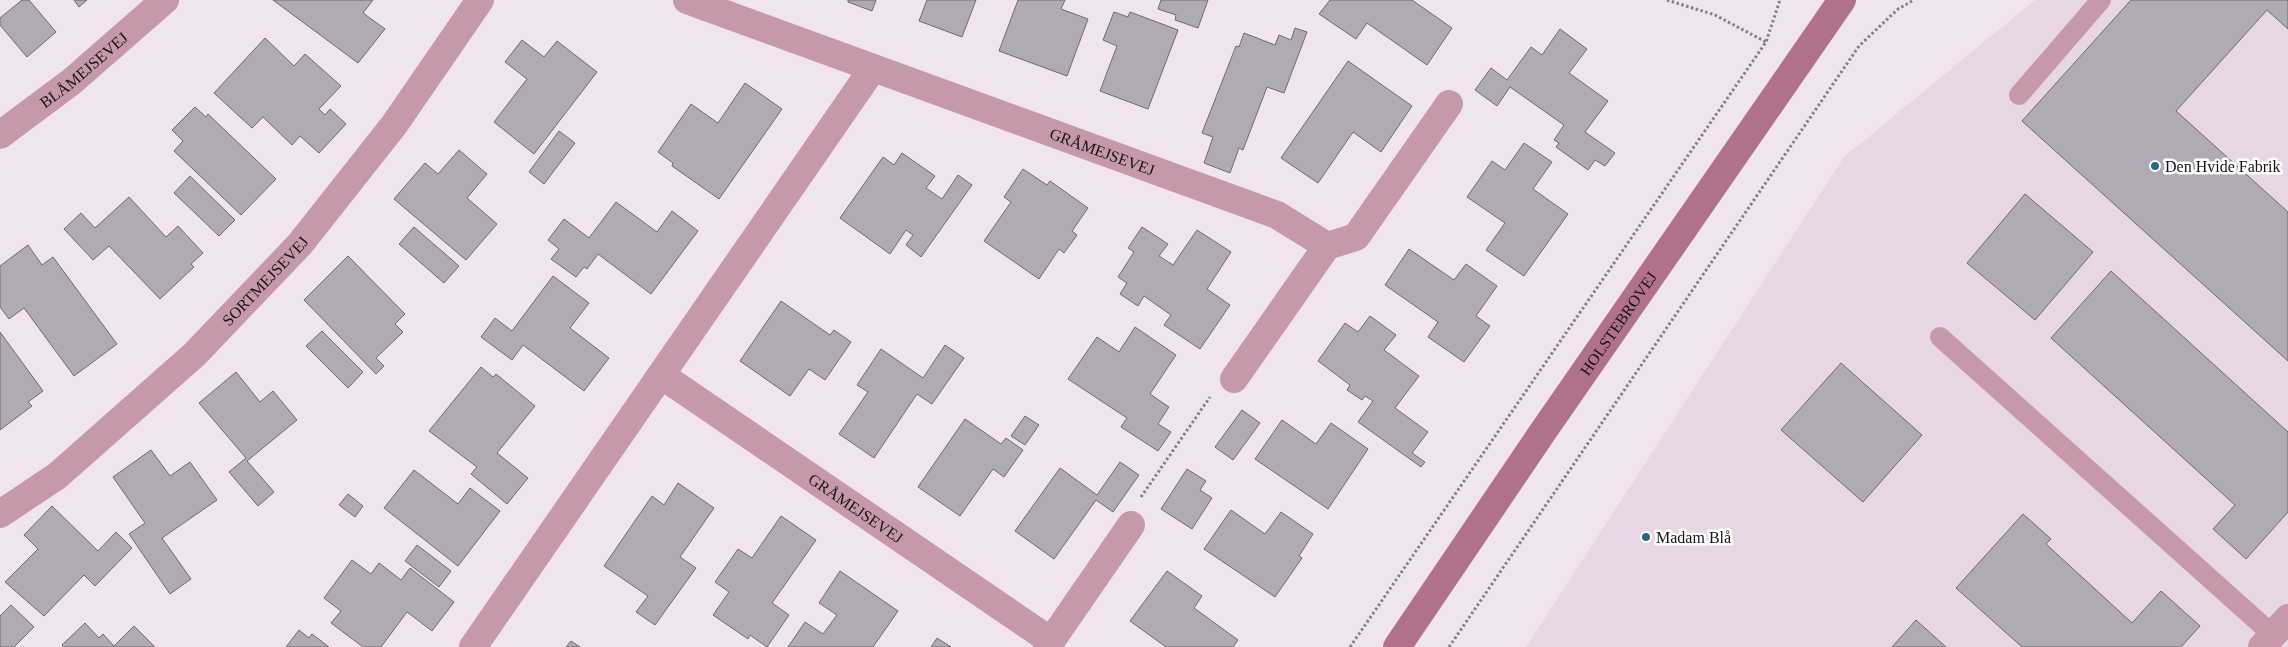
<svg xmlns="http://www.w3.org/2000/svg" width="2288" height="647" viewBox="0 0 2288 647" font-family="'Times New Roman',serif">
<rect width="100%" height="100%" fill="#f0e5ed"/>
<path fill="#e7d6e4" d="M2035,0H2288V647H1526L1844,157Z"/>
<path fill="#afaab4" stroke="#6e6972" d="M22,0H29L56,32L27,57L0,25V18Z
M74,0H87L79,7Z
M273,0H373L363,13L385,29L358,63Z
M848,0H876L872,11L848,2Z
M927,0H976L962,37L919,21Z
M1018,0H1065L1061,9L1088,19L1067,76L999,51Z
M1161,0H1208L1198,28L1175,20L1176,15L1158,9Z
M1330,0H1412L1452,28L1427,65L1367,23L1356,39L1319,14Z
M2131,0H2288V29L2267,10L2176,111L2288,212V361L2022,121Z
M1114,12L1128,17L1130,12L1178,30L1148,109L1100,91L1117,46L1103,40Z
M1295,28L1307,32L1284,93L1267,87L1243,150L1239,148L1230,173L1204,163L1213,137L1202,133L1236,46L1239,47L1244,33L1275,45L1279,35L1291,40Z
M1560,29L1587,49L1569,73L1608,101L1585,132L1615,153L1605,166L1595,160L1588,170L1556,147L1559,143L1554,140L1564,125L1510,87L1497,106L1475,90L1491,68L1507,80L1531,47L1542,55Z
M265,38L294,66L305,54L341,86L319,109L325,115L330,109L346,124L319,153L300,136L292,145L263,117L252,128L214,93Z
M522,40L544,57L557,41L597,72L534,154L494,122L527,79L505,62Z
M1348,61L1412,106L1381,152L1353,132L1318,183L1281,158Z
M745,83L782,109L719,199L672,166L673,163L658,152L691,104L718,123Z
M195,107L206,117L208,114L276,179L241,215L174,151L183,141L172,130Z
M559,131L575,143L544,184L529,172Z
M1524,143L1552,162L1533,189L1568,214L1524,276L1486,250L1505,223L1467,197L1492,161L1505,170Z
M459,150L487,174L467,198L497,224L466,260L394,199L425,163L438,174Z
M902,153L935,176L926,188L942,199L958,175L972,185L921,257L906,245L913,235L906,230L890,254L840,218L883,157L894,165Z
M1023,169L1047,185L1050,181L1088,208L1072,231L1077,235L1064,253L1059,249L1039,279L984,241L1011,202L1004,197Z
M190,176L235,220L219,236L174,193Z
M2025,194L2093,252L2035,320L1967,263Z
M129,197L166,237L178,226L203,253L191,264L194,267L160,299L109,246L93,260L64,229L81,213L95,228Z
M616,202L657,232L672,211L698,231L651,294L598,254L587,269L584,267L576,277L551,259L559,249L548,240L564,219L589,238Z
M414,227L459,266L444,283L399,244Z
M1142,227L1168,244L1159,256L1173,265L1197,230L1231,252L1207,289L1230,305L1200,349L1164,325L1171,315L1144,296L1138,306L1120,294L1127,283L1118,277L1134,252L1128,248Z
M28,245L42,265L53,257L117,344L74,376L24,308L9,319L0,307V266Z
M1409,249L1454,280L1466,264L1497,286L1476,316L1490,326L1464,362L1428,337L1438,322L1385,285Z
M348,256L405,314L395,324L403,332L376,358L384,366L376,374L304,300Z
M2111,271L2288,432V512L2246,559L2213,529L2235,505L2051,338Z
M553,276L589,303L570,328L609,358L584,391L523,345L512,360L481,337L495,318L512,331Z
M781,301L830,335L834,330L851,342L825,380L809,369L790,396L740,361Z
M1370,316L1396,335L1384,350L1419,376L1395,408L1428,432L1412,453L1425,462L1421,467L1358,422L1373,401L1365,396L1362,400L1347,390L1350,385L1318,361L1345,323L1358,332Z
M1135,327L1176,355L1150,394L1169,407L1158,424L1171,432L1158,451L1121,427L1127,418L1068,379L1097,337L1119,352Z
M322,331L363,372L348,388L306,346Z
M0,332L43,391L28,402L32,406L0,430Z
M945,345L964,358L932,404L917,394L874,458L839,434L868,392L857,385L881,349L923,378Z
M1841,363L1922,435L1863,502L1781,430Z
M481,367L493,377L496,374L535,406L497,453L528,478L507,504L471,474L477,467L429,431Z
M236,372L260,402L273,391L297,420L247,461L274,492L258,506L229,472L246,458L199,403Z
M1242,410L1260,423L1233,460L1215,447Z
M1025,416L1039,425L1025,445L1011,436Z
M965,419L1001,444L1006,438L1023,450L1004,477L993,469L960,516L918,487Z
M1282,420L1316,444L1331,423L1368,449L1328,509L1255,459Z
M151,450L170,476L190,462L217,500L162,538L191,579L170,594L129,534L145,523L113,477Z
M1120,462L1139,475L1113,512L1096,500L1054,559L1015,531L1060,468L1097,495Z
M1187,469L1206,481L1200,490L1212,498L1192,529L1161,509Z
M414,470L458,504L470,488L500,511L458,566L384,508Z
M678,483L714,508L680,557L696,568L655,625L636,612L648,596L604,566L652,496L664,505Z
M348,494L363,506L355,517L339,505Z
M52,506L98,551L116,532L132,548L95,586L84,575L44,616L5,582L38,549L24,535Z
M1231,510L1265,534L1281,512L1313,534L1299,556L1302,558L1275,597L1204,549Z
M2023,514L2051,539L2046,544L2132,623L2161,591L2200,626L2181,647H2022L1956,588Z
M781,516L816,540L772,603L789,615L767,647L750,635L748,639L713,615L729,592L715,582L738,549L752,558Z
M417,545L451,571L439,587L405,561Z
M352,560L371,574L379,563L401,580L410,568L454,602L432,631L407,612L381,647H363L331,623L341,611L324,598Z
M840,571L898,611L873,647H788L805,622L823,634L837,615L819,603Z
M1167,571L1202,596L1194,608L1238,640L1233,647H1166L1130,621Z
M11,605L34,627L14,647H0V616Z
M1916,620L1946,647H1892Z
M85,623L99,638L103,634L114,646L134,626L155,647H64L62,645Z
M299,630L309,638L312,634L329,647H286Z
M937,638L951,647H931Z
M571,641L580,647H566Z"/>
<g fill="none" stroke-linecap="round" stroke-linejoin="round">
<path stroke="#867f84" stroke-width="3" stroke-dasharray="2.5 2.5" stroke-linecap="butt" d="M1667,0L1715,15L1766,42
M1141,497L1210,397
M1350,647L1766,42L1780,0
M1449,647L1859,46L1898,9L1914,0"/>
<path stroke="#c599a9" stroke-width="20" d="M2019,95L2101,0
M1940,337L2273,635"/>
<g stroke="#c599a9" stroke-width="28">
<path id="s1" d="M687,0L1277,215L1327,246L1356,237L1449,104"/>
<path id="s2" d="M0,135L71,82L165,0"/>
<path id="s3" d="M661,375L1051,641"/>
<path d="M1234,379L1327,246"/>
<path id="s4" d="M0,514L57,476L195,354L300,244L394,125L480,0"/>
<path d="M473,647L873,68"/>
<path d="M1047,647L1131,525"/>
<path d="M2262,647L2288,618"/>
</g>
<path stroke="#b0728b" stroke-width="28" id="s5" d="M1397,647L1542,433L1842,0"/>
</g>
<g fill="#29697e" stroke="#fff" stroke-width="2">
<circle cx="2155" cy="166" r="5"/>
<circle cx="1646" cy="537" r="5"/>
</g>
<g text-anchor="middle" dominant-baseline="central" stroke-width="5" stroke-linejoin="round" paint-order="stroke">
<g font-size="16" fill="#171316" stroke="#fff">
<text stroke="none"><textPath href="#s2" startOffset="106">BLÅMEJSEVEJ</textPath></text>
<text stroke="none"><textPath href="#s1" startOffset="442">GRÅMEJSEVEJ</textPath></text>
<text stroke="none"><textPath href="#s4" startOffset="354">SORTMEJSEVEJ</textPath></text>
<text stroke="none"><textPath href="#s5" startOffset="392">HOLSTEBROVEJ</textPath></text>
<text stroke="none"><textPath href="#s3" startOffset="236">GRÅMEJSEVEJ</textPath></text>
</g>
<g font-size="16" fill="#171316" stroke="#fff" text-anchor="start">
<text x="2165" y="166">Den Hvide Fabrik</text>
<text x="1656" y="537">Madam Blå</text>
</g>
</g>
</svg>
